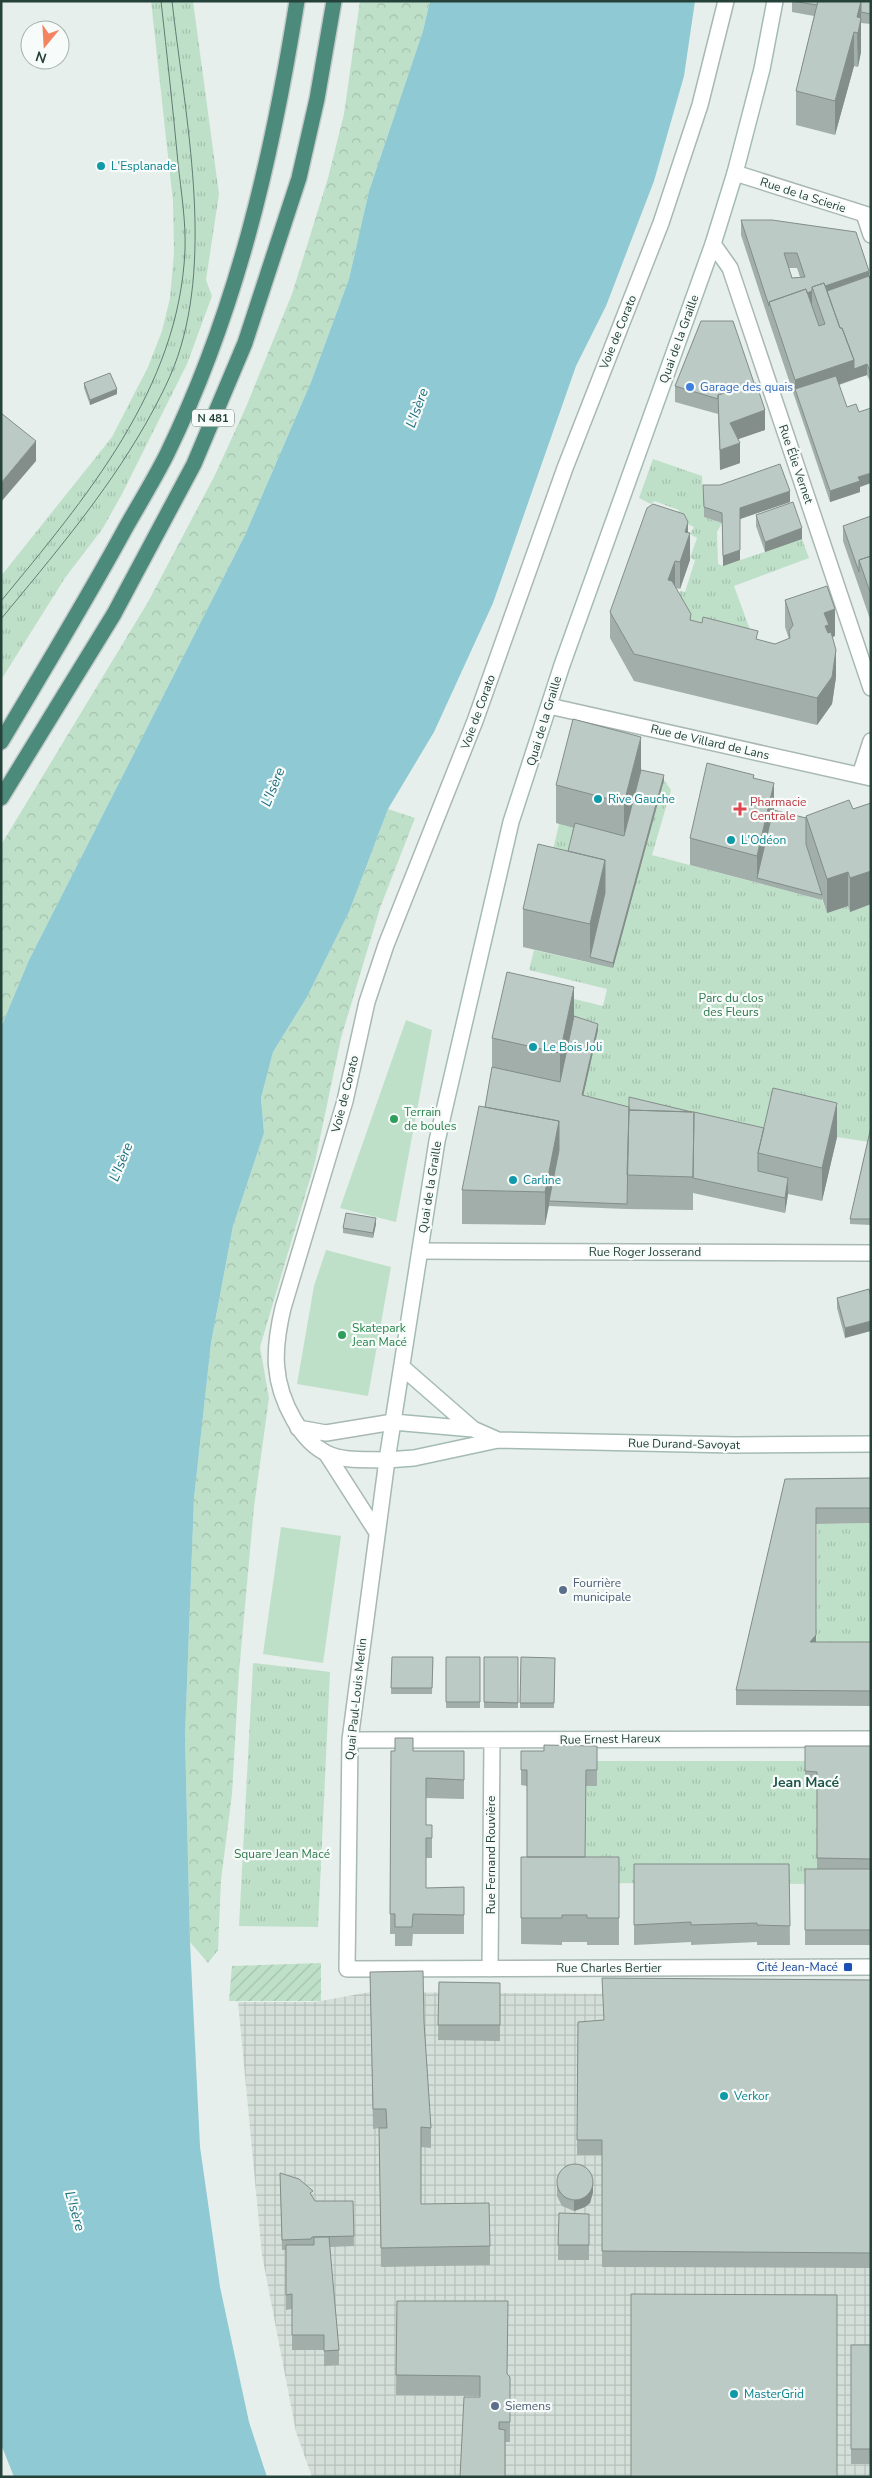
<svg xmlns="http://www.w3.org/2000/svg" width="872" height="2478" viewBox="0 0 872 2478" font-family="'Nunito Sans',sans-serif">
<defs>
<pattern id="industrial-grid" width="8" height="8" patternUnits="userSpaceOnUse" patternTransform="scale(1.25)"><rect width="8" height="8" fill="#d4dfda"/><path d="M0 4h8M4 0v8" fill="none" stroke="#b6c1bc"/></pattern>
<pattern id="grass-tufts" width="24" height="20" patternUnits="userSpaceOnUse" patternTransform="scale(1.25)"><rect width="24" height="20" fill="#bfe0c8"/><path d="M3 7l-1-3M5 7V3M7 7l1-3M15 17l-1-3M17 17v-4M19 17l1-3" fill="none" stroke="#a4c1ad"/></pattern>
<pattern id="forest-crowns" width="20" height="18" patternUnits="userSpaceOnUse" patternTransform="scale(1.25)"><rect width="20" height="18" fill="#bfe0c8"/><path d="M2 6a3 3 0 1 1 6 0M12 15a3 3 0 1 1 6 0" fill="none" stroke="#a4c1ad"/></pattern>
<pattern id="garden-furrows" width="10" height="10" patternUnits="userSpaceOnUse" patternTransform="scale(1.25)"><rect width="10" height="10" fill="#bfe0c8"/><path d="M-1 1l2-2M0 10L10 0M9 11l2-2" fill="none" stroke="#a4c1ad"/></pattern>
</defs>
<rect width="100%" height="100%" fill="#e6efeb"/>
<path fill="url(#industrial-grid)" d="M370,1992L871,1996V2477H312L296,2432L262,2255L238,2002H315Z"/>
<path fill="url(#grass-tufts)" d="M151,1H193L219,194L206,280L212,296L187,364L122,494L103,528L65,578L1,680V576L112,437L148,367L162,331L170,298L174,252L173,202Z
M653,459L702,476L704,517L722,523L717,532L718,564L723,566L802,539L809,558L734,586L753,638L703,641L676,604L680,591L685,592L695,560L690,558L697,538L690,534L694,527L676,519L679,510L654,501L651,504L639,498Z
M641,775L664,780L671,790L652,855L822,900L827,913L848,906L850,912L871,904V1133L869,1142L837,1137L768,1144L491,1081L525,987L603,1006L607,989L529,970L534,950L590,963L545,884L559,824Z
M871,1523V1650H816L817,1524Z
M253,1663L330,1672L318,1927L239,1926Z
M597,1761H805V1787H817V1884L585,1883L586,1786Z"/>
<path fill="url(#forest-crowns)" d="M360,1H430L423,31L369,191L349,279L311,382L245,535L29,960L1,1027V845L148,602L214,477L246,407L292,294L328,178L344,114Z
M388,809L415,818L380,908L341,1038L315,1162L260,1347L269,1398L254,1507L239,1672L232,1794L221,1880L218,1950L208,1963L190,1942L185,1736L194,1498L211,1343L233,1226L264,1133L261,1098L273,1052L307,997L349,912Z"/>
<path fill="url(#garden-furrows)" d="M321,1963V2001H229L232,1966Z"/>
<path fill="#bfe0c8" d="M406,1020L432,1030L396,1222L340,1208Z
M326,1250L391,1267L368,1396L297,1384L314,1286Z
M281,1527L341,1536L323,1663L263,1654Z"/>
<path fill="#8ec9d4" d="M430,1H695L684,76L654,181L606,306L576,366L493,603L434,732L388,809L349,912L307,997L273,1052L261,1098L264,1133L233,1226L211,1343L194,1498L185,1736L190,1942L200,2147L220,2287L249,2422L267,2477H14L1,2444V1027L29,960L245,535L311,382L349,279L369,191L423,31Z"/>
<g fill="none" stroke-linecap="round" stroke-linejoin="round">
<defs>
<path id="minor" d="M735,173L871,216
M864,214L871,235
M713,244L730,268L871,688
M549,706L871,778
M860,775L871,741
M420,1251L871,1253
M326,1453L376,1531
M387,1460L350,1740L347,1969L871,1967
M350,1740L871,1739
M490,1969L492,1741"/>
<path id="tertiary" d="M298,1428L326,1433L393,1422
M387,1460C368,1459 344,1462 326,1453C312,1446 302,1434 294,1420C272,1382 273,1350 283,1308L345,1101L367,1002L386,945L475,721L565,468L661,223L700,105L726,1"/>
<path id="secondary" d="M775,1L762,69L735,173L713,244L562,665L511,822L437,1141L387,1460L414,1458L498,1440L735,1445L871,1444
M402,1367L473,1429L498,1440
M393,1422L473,1429"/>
<path id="trunk" d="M1,742C43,671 86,601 125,529C139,504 154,480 167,454C237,310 272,158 297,1
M1,798L114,614L194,464L245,343L299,178L317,99L334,1"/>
</defs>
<use href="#minor" stroke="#a8b8b2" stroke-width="18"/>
<use href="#tertiary" stroke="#a8b8b2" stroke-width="18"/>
<use href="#secondary" stroke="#a4bbb3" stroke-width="18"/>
<use href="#trunk" stroke="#c2cac8" stroke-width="18"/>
<use href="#minor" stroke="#fff" stroke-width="15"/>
<use href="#tertiary" stroke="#fff" stroke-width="15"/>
<use href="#secondary" stroke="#fff" stroke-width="15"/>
<use href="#trunk" stroke="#4c8a7c" stroke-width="15"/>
<path stroke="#5f7d75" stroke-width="1" d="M1,601C85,499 179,389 185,250C186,221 181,191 178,163C173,109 167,55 161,1
M1,619C52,557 105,495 145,425C159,400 173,374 181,346C212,241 184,109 172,1"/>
</g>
<path fill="#a1aea9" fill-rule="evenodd" d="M792,1H871V24L861,23V52L858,67L854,66L835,135L796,125V91L814,16L792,12Z
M741,220L869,276L871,280V384L867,375L839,385L860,487V492L830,502L769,321L741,235ZM788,268H797L800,277L792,278Z
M701,321L765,430L738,439L740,463L720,470L718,414L675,402V386Z
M84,383L117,394L90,405L84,388Z
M703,485L790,502L740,519V560L723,566L722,523L704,517Z
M756,515L802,539L765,552L756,526Z
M871,516V622L843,541V526Z
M688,533L690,560L680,589L676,588L691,620L758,640L775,644L789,639L785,627V600L835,636L832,637L836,677L832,704L817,725L634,681L610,638V612Z
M641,770L664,780L613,968L523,947V909L568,851L574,828L556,823V785Z
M754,778L774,810L806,818V816L853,809L871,803V904L850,912L848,906L827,913L822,898V900L690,865V838Z
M574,1016L598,1030L583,1096L629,1107L694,1112L763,1128L837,1137L822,1201L788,1194L785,1213L693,1193V1210L627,1209L549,1206V1205L545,1225L462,1224V1190L485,1107L492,1067V1038Z
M871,1127V1225L850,1224V1219Z
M376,1224L373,1238L343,1233V1228Z
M869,1289L845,1338L837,1308V1298Z
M871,1478V1523L816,1524V1642H871V1706L736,1705V1690L785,1479Z
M392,1657H433L432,1694H391Z
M446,1657H480V1708H446Z
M484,1657H518V1708H484Z
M521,1657L555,1658L554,1708H520Z
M597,1746V1786H586L585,1857H619V1945H587V1942H562V1945L521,1944V1857H527V1786L521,1785V1751H544Z
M805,1746H871V1945H805V1869H817V1787L805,1786Z
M391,1751H464V1799L426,1798V1825H432V1858H426V1888L464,1887V1934H413L412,1946H395V1934H390Z
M634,1864H789L790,1945H757V1942L691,1945V1942L634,1945Z
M370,1972L424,2022L431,2128V2148L421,2147V2204L490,2246V2265L381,2267L379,2128L373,2129Z
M602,1978L871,1980V2268L602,2267V2155H577L578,2022L604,2020Z
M439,1982L500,1983V2041L438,2040Z
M280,2173L313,2197L315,2201H353L354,2246L330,2247L339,2350V2365L324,2366V2350H292V2309L286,2310V2250H282Z
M557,2185L593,2192L590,2203L585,2207L574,2211L562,2206L557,2196Z
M589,2214V2260H558V2245Z
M397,2301L510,2377V2442H505L480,2396L396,2395Z
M851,2345H871V2464H851Z"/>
<path fill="#838d89" d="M856,1H861V52L858,67Z
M854,32V66L835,135V101Z
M869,271V286L827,301L813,290Z
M812,291V306L770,305Z
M854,360V379L799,399L795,389V400V380Z
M867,364V375L854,379V369Z
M117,389V394L90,405V400Z
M765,410V430L730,442V423Z
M36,441V461L1,502V483Z
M740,443V463L720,470V450Z
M871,473V483L860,487V492L830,502V491L858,477Z
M790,491V502L740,519V508Z
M688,522V539L690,533V560L680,589V562L685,532Z
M802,528V539L765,552V542Z
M740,550V560L723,566V556Z
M675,561V588L668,580Z
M835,609V636L829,638L825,653L824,613Z
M836,650V677L832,704L817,725V698Z
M641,737V775L624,841V803Z
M664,775V780L613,968V963Z
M774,783V810L757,878V856Z
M605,860V899L590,957V924Z
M871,871V904L850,912V878Z
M848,872V906L827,913V879Z
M574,987V1021L560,1087V1053Z
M598,1024V1030L582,1101V1095Z
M837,1103V1137L822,1201V1168Z
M559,1121V1155L549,1201V1205L545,1225V1192Z
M788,1178V1194L785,1213V1198Z
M376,1218V1224L373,1238V1233Z
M871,1321V1331L845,1338V1328Z
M816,1508V1650L810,1642Z
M593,2181V2192L590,2203L585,2207L574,2211V2200Z"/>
<path fill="#bbcac4" stroke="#838d89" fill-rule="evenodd" d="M792,1H818L817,5Z
M818,1H861L857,17L861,18L858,33L854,32L835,101L796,91Z
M861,1H871V14L861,12Z
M741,220H772L856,232L869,271L825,286L824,283L812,287V291L807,293L806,289L769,302V306ZM784,253H797L805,277L792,278Z
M869,276L871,280V374L867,364L854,369V360L842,328H840L827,291Z
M824,283L840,328H842L854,360L795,380L769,302L806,289L819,326L825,324L812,287Z
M701,321H733L754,383L718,395V399L675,386Z
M110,373L117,389L90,400L84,383Z
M836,376L847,407L856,404L859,412L871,408V473L858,477L860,481L830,491L795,389Z
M756,383L765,410L730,423L740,443L720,450L718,395Z
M1,413L36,441L1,483Z
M780,464L790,491L740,508V550L723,556L722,513L704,507L703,485H720Z
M793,502L802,528L765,542L756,515Z
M653,504L684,514L688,522L685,532L690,533L680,562L675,561L668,580L672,581L691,614L690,620L702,623L703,617L758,631L756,639L775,644L790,638L789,631L793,625L785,600L827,586L835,609L824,613L829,625L825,626L828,633L831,632L836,650L832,677L817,698L634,654L610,612L647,508Z
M871,516V556L859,560V572L843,526Z
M871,556V595L859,560Z
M573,719L641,737L624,803L556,785Z
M707,763L754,775L753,778L774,783L757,856L690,838Z
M641,770L664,775L613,963L590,957L605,893V860L568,851L575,823L624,836Z
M849,800L853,809L871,803V871L850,878L848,872L827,879L806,816Z
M773,810L806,818V844L822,895L757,878Z
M538,844L605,860L590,924L523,909Z
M507,972L574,987L560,1053L492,1038Z
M574,1016L598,1024L582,1095L629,1107L627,1204L549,1201L559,1150V1121L485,1107L492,1067L560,1082Z
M773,1088L837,1103L822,1168L758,1153Z
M629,1097L692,1112L629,1110Z
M479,1106L559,1121L545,1192L462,1190Z
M629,1110L694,1112L693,1177L627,1175Z
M694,1112L764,1128L758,1153V1171L788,1178L785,1198L693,1178Z
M871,1127V1219H850Z
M346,1213L376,1218L373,1233L343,1228Z
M869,1289L871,1297V1321L845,1328L837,1298Z
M871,1478V1508H816V1635L810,1642H871V1691L736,1690L785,1479Z
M392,1657H433L432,1688H391Z
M446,1657H480V1702H446Z
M484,1657H518V1703L484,1702Z
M521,1657L555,1658L554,1703H520Z
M395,1738H413V1751H464V1780L426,1778V1825H432V1838H426V1888L464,1887V1915L413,1914L412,1927H395V1914H390L391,1751H395Z
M544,1745L597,1746V1770H586L585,1857H527V1770H521V1751H544Z
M805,1746H871V1859L817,1858V1772L805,1771Z
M521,1857H619V1918H587V1915H562V1918H521Z
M634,1864H789L790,1926L757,1925V1923L691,1925V1922L634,1925Z
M805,1869H871V1930H805Z
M423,1971L424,2022L431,2128L421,2127V2204L489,2203L490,2246L381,2248L379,2128H387L386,2109H373L370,1972Z
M602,1978L871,1980V2253L602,2251V2140H577L578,2022L604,2020Z
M439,1982L500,1983V2025H438Z
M557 2182a18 18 0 1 1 36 0a18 18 0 1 1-36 0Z
M280,2173L299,2179L313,2191L310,2193L315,2201H353L354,2236L312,2237L311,2239L282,2240Z
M559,2213L589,2214V2245H558Z
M314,2237H329L339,2350L324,2351V2335H292V2294L286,2295V2245H314Z
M631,2294L837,2295V2477H631Z
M397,2301H508L507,2374L510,2377V2422H499V2429L505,2430V2477H460L464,2397H480V2376L396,2375Z
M851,2345H871V2449H851Z"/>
<g fill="#0f9aa8" stroke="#f7fbf9" stroke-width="2">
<circle cx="101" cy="166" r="5"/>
<circle cx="598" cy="799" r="5"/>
<circle cx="731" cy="840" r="5"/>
<circle cx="533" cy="1047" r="5"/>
<circle cx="513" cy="1180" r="5"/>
<circle cx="724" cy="2096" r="5"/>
<circle cx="734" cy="2394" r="5"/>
</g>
<circle fill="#3f7fe0" stroke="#f7fbf9" stroke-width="2" cx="690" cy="387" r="5"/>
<path fill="#e0444e" stroke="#f7fbf9" stroke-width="2" d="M737.5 801.5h5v5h5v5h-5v5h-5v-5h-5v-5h5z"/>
<g fill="#2e9e5b" stroke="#f7fbf9" stroke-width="2">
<circle cx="394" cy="1119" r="5"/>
<circle cx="342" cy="1335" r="5"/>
</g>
<g fill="#5c6f8a" stroke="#f7fbf9" stroke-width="2">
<circle cx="563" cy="1590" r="5"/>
<circle cx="495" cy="2406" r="5"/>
</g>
<rect fill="#1a4fb4" stroke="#f7fbf9" stroke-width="2" x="843" y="1962" width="10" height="10" rx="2.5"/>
<g text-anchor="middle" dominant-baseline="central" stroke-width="4.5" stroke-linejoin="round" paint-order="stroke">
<rect fill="#f7fbf9" stroke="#637a73" stroke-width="1" x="192" y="409.5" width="42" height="17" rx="4"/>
<g font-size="11" font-weight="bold" fill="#24423a">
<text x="213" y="418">N 481</text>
</g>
<g font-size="12" fill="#0d838f" stroke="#f7fbf9" text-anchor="start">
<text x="111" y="166">L'Esplanade</text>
<text x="608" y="799">Rive Gauche</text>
<text x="741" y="840">L'Odéon</text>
<text x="543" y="1047">Le Bois Joli</text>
<text x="523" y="1180">Carline</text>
<text x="734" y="2096">Verkor</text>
<text x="744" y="2394">MasterGrid</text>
</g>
<g font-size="12" fill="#24423a" stroke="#f7fbf9">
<text transform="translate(803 195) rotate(18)">Rue de la Scierie</text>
<text transform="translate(618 332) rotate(-68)">Voie de Corato</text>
<text transform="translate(679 339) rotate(-70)">Quai de la Graille</text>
<text transform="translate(796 464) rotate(71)">Rue Élie Vernet</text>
<text transform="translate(478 712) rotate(-70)">Voie de Corato</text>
<text transform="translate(544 721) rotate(-73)">Quai de la Graille</text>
<text transform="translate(710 742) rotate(13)">Rue de Villard de Lans</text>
<text transform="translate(345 1094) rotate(-76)">Voie de Corato</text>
<text transform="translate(430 1187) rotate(-81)">Quai de la Graille</text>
<text x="645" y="1252">Rue Roger Josserand</text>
<text transform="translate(684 1444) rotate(1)">Rue Durand-Savoyat</text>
<text transform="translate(356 1699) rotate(-84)">Quai Paul-Louis Merlin</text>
<text transform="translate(610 1739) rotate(-1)">Rue Ernest Hareux</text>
<text transform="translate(491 1855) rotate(-90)">Rue Fernand Rouvière</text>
<text x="609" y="1968">Rue Charles Bertier</text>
</g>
<g font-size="12" fill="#366cbe" stroke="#f7fbf9" text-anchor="start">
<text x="700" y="387">Garage des quais</text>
</g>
<g font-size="12" fill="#be3a42" stroke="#f7fbf9" text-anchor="start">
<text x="750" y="802">Pharmacie<tspan x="750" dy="14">Centrale</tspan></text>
</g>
<g font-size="12" fill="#2d7a4b" stroke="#f7fbf9">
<text x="731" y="998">Parc du clos<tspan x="731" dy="14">des Fleurs</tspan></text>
<text x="282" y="1854">Square Jean Macé</text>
</g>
<g font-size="12" fill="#27864d" stroke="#f7fbf9" text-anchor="start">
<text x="404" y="1112">Terrain<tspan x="404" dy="14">de boules</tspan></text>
<text x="352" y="1328">Skatepark<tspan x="352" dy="14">Jean Macé</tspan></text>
</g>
<g font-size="12" fill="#4e5e75" stroke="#f7fbf9" text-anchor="start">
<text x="573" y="1583">Fourrière<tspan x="573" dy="14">municipale</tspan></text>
<text x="505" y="2406">Siemens</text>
</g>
<g font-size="12" fill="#164399" stroke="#f7fbf9" text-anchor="end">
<text x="838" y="1967">Cité Jean-Macé</text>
</g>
<g font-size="14" font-style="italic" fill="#1c6f80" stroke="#f7fbf9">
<text transform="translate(417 408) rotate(-70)">L'Isère</text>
<text transform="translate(273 787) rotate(-68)">L'Isère</text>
<text transform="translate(121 1162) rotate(-68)">L'Isère</text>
<text transform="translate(75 2211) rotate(74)">L'Isère</text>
</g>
<g font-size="14" font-weight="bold" fill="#1f5548" stroke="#f7fbf9">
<text x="806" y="1782">Jean Macé</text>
</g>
</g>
<rect width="872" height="2478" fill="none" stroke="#24423a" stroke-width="5"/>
<g transform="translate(45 45) rotate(198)"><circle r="24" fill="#f7fbf9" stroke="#a3b1ad"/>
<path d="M0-4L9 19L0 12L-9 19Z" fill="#f4845f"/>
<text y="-8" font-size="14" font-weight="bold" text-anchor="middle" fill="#24423a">N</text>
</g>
</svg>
